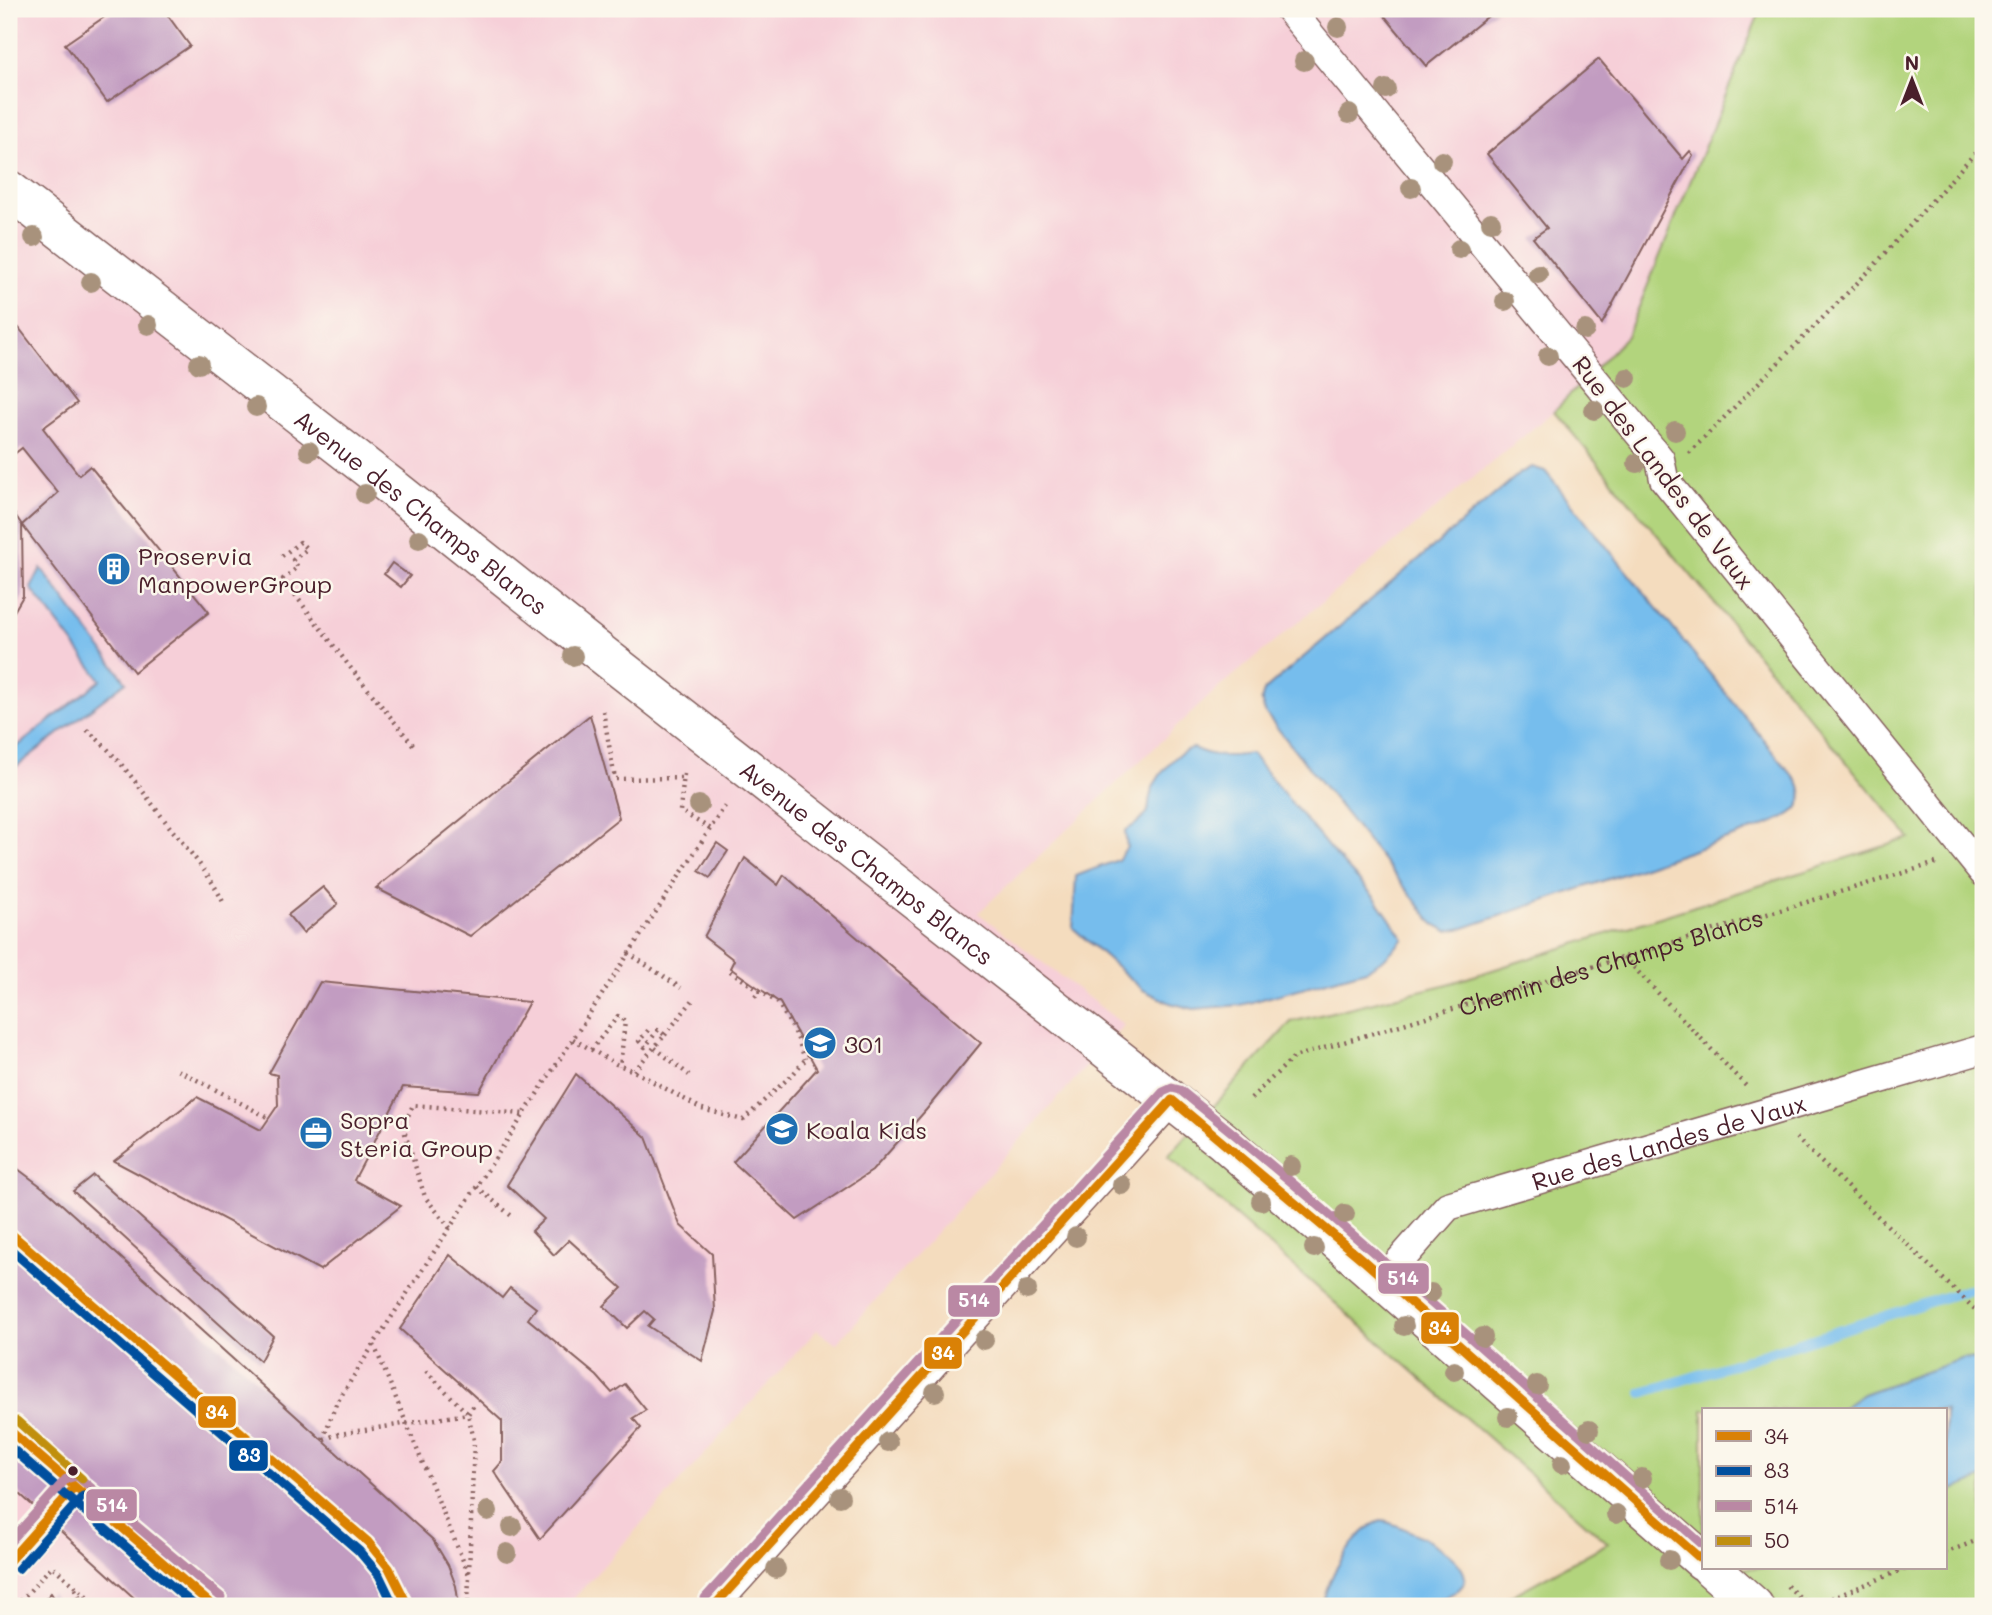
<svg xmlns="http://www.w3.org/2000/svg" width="1992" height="1615" viewBox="0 0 1992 1615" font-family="Mali,sans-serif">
<rect width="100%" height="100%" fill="#fbf7ec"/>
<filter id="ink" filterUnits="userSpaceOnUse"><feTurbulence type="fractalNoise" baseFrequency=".0143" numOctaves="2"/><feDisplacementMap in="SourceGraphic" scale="14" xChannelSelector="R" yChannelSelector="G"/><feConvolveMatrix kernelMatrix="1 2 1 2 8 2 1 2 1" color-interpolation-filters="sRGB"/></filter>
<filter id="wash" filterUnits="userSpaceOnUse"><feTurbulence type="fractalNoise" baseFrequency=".00686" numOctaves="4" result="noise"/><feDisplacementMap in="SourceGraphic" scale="28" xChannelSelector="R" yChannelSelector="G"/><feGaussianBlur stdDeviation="1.57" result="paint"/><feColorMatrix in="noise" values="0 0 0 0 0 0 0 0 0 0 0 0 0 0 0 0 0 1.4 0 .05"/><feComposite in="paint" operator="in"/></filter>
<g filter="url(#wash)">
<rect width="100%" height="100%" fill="#f4dcbe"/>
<path fill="#f6cfd8" d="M9,9H1761L1627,336L1554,411L1216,690L978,913L1124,1025L836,1344L817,1330L567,1606H9Z"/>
<path fill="#b2d47d" stroke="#7e7a54" stroke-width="2" fill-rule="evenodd" d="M1761,9H1983V1606H1493L1608,1543L1168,1156L1291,1022L1448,984L1910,838L1554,411L1627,336ZM1703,1410H1945V1568H1703Z"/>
<path fill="#76bded" stroke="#606e8c" stroke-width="2" d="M1532,467L1545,471L1798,782C1813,813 1778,820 1756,829L1464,928L1447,931L1434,924L1266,714C1261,704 1260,699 1265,690L1520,473Z
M41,568L126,682L9,772V753L101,680L31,588Z
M1193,748C1214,758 1228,757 1251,754L1334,854L1376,899L1404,939L1384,959L1366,970L1241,1005L1194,1009L1170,1003L1143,990L1073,928L1076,876L1118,860L1127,847L1125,831C1133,826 1142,821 1147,813C1150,808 1148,803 1150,797C1153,780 1177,750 1193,748Z
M1964,1358L1983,1360V1478L1945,1493V1410H1839L1863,1394Z
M1381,1521C1401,1523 1495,1568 1455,1592C1417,1615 1366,1606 1323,1606C1324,1581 1356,1529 1381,1521Z"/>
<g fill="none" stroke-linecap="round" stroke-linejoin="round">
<path stroke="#76bded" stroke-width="10" d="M1642,1393L1983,1285"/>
</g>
<g id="blocks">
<path fill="#c29cc1" d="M116,9H163L190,46L107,102L65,44Z
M1379,9H1497L1426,66Z
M1599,59L1683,159L1690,151L1693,155L1602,324L1533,238L1547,228L1487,154Z
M19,328L77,403L43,428L79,475L90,466L209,612L134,672L22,525L58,493L22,448L9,458V336Z
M9,506L22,525L23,596L9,620Z
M392,563L410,576L401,587L384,574Z
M590,715L619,818L470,936L376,888Z
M717,843L728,851L710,878L699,871Z
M745,858L778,885L784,875L981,1043L926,1110L872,1171L797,1220L733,1162L817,1069L780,1003L730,968L734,960L704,937Z
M323,887L338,904L303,933L288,915Z
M320,982L529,1002L479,1092L403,1087L354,1180L401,1206L320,1270L114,1161L197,1097L261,1130L278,1105L277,1075L269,1073Z
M576,1074L646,1137L680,1225L712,1254L715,1311L702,1361L648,1326L654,1319L645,1311L627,1328L604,1306L622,1288L569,1240L554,1255L532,1231L544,1219L507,1185Z
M9,1165L18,1169L46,1190L433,1540L448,1565L456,1586L459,1606H143L9,1484Z
M93,1175L273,1336L260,1361L73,1191Z
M450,1255L502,1298L510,1288L536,1308L528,1319L597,1376L612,1393L625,1384L646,1410L633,1418L641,1428L540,1539L494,1471L502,1462V1421L400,1329Z
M51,1593L59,1606H39Z"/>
</g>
</g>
<g filter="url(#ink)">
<use href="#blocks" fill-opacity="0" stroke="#86615e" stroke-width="2"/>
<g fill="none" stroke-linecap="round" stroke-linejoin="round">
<defs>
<path id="lane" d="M9,1561L47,1519"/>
<g id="street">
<path d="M1289,9L1660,459L1664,479L1983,872"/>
<path id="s2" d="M1384,1279L1448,1206L1983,1049"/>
<path d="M714,1606L1172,1100"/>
</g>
<g id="secondary">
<path id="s3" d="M9,190L393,488L589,644L1222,1140L1703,1561"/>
<path d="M1711,1568L1754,1606"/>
</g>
</defs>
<use href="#lane" stroke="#86615e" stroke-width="17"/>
<use href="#street" stroke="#86615e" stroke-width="31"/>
<use href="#secondary" stroke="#86615e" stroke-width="41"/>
<g stroke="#86615e" stroke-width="4.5" stroke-dasharray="2 5" stroke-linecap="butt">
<path d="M1689,453L1872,268L1983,144"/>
<path d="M282,556L300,542L307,549L293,560L298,567L283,579L350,667L414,746"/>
<path d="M603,711L615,779L683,778"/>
<path d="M87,730C119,756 144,794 169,826C188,850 210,874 223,902"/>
<path d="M684,774L680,811L711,829"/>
<path d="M628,953L681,988"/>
<path d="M1624,957L1746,1086"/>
<path d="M730,971L778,1003L796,1034L805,1059"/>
<path d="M755,997L760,991"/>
<path d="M665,1035L693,1000"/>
<path d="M573,1039L616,1064L634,1071L702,1109L743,1120L794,1073L809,1055"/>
<path d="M655,1048L689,1075"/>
<path d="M591,1050L618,1016L625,1021L620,1067"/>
<path d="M178,1070L269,1118"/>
<path d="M634,1071L665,1035L658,1030L645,1047L639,1041L651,1027"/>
<path id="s1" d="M1251,1098L1294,1057L1936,863"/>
<path d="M1796,1138L1983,1317"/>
<path d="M477,1187L514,1218"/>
<path d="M450,1228L425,1197L403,1127L413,1105L524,1114"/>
<path d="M374,1345L469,1575L468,1606"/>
<path d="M426,1371L468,1414L474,1440L469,1573"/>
<path d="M323,1439L336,1404L374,1344L725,806"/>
<path d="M324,1439L339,1434L468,1414L476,1402"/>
<path d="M1945,1553L1983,1538"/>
<path d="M1787,1586L1810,1606"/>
<path d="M75,1589L85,1606"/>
<path d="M16,1606L52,1566L98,1606"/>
<path d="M1812,1606L1907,1568"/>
</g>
<use href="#lane" stroke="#fff" stroke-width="14"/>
<use href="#street" stroke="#fff" stroke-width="28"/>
<use href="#secondary" stroke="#fff" stroke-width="38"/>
<defs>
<path id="bus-1" d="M1172,1100L1364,1261L1703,1561
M9,1232L368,1542L389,1568L408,1606
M9,1430L213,1606
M9,1561L74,1488
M714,1606L1172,1100"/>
<path id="bus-2" d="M9,1248L359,1551L379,1575L394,1606
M9,1446L195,1606
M18,1569L83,1496"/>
<path id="bus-3" d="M9,1543L66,1479L77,1476L221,1597
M705,1598L1163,1092L1172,1088L1180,1090C1360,1235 1530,1392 1703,1545"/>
<path id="bus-4" d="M17,1421L82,1479"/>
</defs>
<use href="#bus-1" stroke="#fbf7ec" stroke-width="14"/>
<use href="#bus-2" stroke="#fbf7ec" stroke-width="14"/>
<use href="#bus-3" stroke="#fbf7ec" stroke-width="14"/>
<use href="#bus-4" stroke="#fbf7ec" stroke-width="14"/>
<use href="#bus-1" stroke="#da8106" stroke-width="9"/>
<use href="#bus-2" stroke="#004f9e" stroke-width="9"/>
<use href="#bus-3" stroke="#ba88a4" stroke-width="9"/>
<use href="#bus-4" stroke="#c08f0f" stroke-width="9"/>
</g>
<g fill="#a8927b">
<circle cx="1338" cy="27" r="10"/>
<circle cx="1304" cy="61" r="10"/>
<circle cx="1386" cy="89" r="10"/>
<circle cx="1349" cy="114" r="10"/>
<circle cx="1442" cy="161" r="10"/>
<circle cx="1411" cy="188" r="10"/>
<circle cx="1491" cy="222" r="10"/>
<circle cx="34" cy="237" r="10"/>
<circle cx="1459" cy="249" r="10"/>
<circle cx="1538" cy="274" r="10"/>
<circle cx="91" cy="282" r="10"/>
<circle cx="1505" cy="301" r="10"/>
<circle cx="148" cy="325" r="10"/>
<circle cx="1585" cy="330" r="10"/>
<circle cx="1548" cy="356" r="10"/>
<circle cx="199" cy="364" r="10"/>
<circle cx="1627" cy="378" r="10"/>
<circle cx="256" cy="407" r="10"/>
<circle cx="1594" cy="410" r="10"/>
<circle cx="1675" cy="431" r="10"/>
<circle cx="309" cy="451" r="10"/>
<circle cx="1637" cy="463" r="10"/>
<circle cx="365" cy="494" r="10"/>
<circle cx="419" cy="539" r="10"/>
<circle cx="573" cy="656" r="10"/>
<circle cx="699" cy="805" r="10"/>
<circle cx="1291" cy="1166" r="10"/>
<circle cx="1122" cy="1185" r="10"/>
<circle cx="1261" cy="1201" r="10"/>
<circle cx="1345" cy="1214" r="10"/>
<circle cx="1076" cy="1237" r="10"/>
<circle cx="1314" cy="1248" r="10"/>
<circle cx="1027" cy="1290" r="10"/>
<circle cx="1431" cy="1293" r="10"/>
<circle cx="1404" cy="1326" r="10"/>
<circle cx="1483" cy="1337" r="10"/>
<circle cx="984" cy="1340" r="10"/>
<circle cx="1454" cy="1371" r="10"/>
<circle cx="1537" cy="1385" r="10"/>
<circle cx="935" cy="1392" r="10"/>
<circle cx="1508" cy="1417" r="10"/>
<circle cx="1589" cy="1430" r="10"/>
<circle cx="888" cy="1442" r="10"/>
<circle cx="1562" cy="1464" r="10"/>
<circle cx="1642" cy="1478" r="10"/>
<circle cx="840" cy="1497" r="10"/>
<circle cx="488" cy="1511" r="10"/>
<circle cx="1616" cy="1514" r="10"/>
<circle cx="512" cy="1527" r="10"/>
<circle cx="507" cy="1553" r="10"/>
<circle cx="1669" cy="1560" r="10"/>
<circle cx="776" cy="1569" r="10"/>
</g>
</g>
<defs>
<symbol id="building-disc" viewBox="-11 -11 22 22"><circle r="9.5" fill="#1f6fb2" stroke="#fbf7ec"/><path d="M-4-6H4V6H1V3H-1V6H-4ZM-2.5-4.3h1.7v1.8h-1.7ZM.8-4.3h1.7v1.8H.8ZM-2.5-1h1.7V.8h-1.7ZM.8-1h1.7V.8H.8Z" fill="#fff"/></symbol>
<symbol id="university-disc" viewBox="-11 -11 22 22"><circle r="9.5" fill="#1f6fb2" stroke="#fbf7ec"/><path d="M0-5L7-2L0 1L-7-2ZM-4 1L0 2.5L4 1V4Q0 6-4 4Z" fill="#fff"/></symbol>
<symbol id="school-disc" viewBox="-11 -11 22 22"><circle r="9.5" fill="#1f6fb2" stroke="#fbf7ec"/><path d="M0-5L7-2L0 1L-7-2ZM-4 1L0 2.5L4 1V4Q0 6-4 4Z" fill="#fff"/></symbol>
<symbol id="office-disc" viewBox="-11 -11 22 22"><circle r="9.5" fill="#1f6fb2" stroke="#fbf7ec"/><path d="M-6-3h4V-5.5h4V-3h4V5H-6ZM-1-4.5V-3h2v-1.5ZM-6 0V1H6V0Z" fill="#fff"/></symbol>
</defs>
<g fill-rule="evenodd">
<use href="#building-disc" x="95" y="550" width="38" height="38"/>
<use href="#university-disc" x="801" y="1024" width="38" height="38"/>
<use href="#school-disc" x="763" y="1110" width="38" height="38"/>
<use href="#office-disc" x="297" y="1114" width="38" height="38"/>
</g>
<circle fill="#4a1f2b" stroke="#fbf7ec" stroke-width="2.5" cx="73" cy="1471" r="6"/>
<g text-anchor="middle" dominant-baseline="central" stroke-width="5" stroke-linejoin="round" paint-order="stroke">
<g font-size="24" fill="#4a1f2b" stroke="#fbf7ec">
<text transform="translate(1664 472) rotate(53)">Rue des Landes de Vaux</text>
<text stroke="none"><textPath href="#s3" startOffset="523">Avenue des Champs Blancs</textPath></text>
<text stroke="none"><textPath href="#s3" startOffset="1090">Avenue des Champs Blancs</textPath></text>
<text stroke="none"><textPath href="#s1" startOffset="390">Chemin des Champs Blancs</textPath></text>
<text stroke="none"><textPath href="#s2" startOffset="327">Rue des Landes de Vaux</textPath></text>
</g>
<g font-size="24" fill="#4a1f2b" stroke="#fbf7ec" text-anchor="start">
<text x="138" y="555">Proservia<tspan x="138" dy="28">ManpowerGroup</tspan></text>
<text x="844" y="1043">301</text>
<text x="340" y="1119">Sopra<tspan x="340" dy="28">Steria Group</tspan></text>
<text x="806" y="1129">Koala Kids</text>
</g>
</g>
<g stroke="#fbf7ec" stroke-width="2.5">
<rect x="1377" y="1262" width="53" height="33" rx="7" fill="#ba88a4"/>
<rect x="947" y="1284" width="54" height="34" rx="7" fill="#ba88a4"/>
<rect x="1420" y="1311" width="40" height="34" rx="7" fill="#da8106"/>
<rect x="923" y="1336" width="40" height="34" rx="7" fill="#da8106"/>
<rect x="197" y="1395" width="40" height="34" rx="7" fill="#da8106"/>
<rect x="228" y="1439" width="41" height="33" rx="7" fill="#004f9e"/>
<rect x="85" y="1488" width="53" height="34" rx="7" fill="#ba88a4"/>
</g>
<g font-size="19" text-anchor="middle" font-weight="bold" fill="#fff">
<text x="1403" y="1285">514</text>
<text x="974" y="1307">514</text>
<text x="1440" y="1335">34</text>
<text x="943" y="1360">34</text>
<text x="217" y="1419">34</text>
<text x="249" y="1462">83</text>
<text x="112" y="1512">514</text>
</g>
<rect width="1992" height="1615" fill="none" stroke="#fbf7ec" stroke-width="35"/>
<rect x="1702" y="1408" width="245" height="161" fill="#fbf7ec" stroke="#b4a19f" stroke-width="2"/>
<rect x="1716" y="1431" width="35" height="10" fill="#da8106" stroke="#b4a19f" stroke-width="2"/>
<text x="1764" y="1444" font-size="21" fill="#4a1f2b">34</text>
<rect x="1716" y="1466" width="35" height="10" fill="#004f9e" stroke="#b4a19f" stroke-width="2"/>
<text x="1764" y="1478" font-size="21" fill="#4a1f2b">83</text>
<rect x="1716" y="1501" width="35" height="10" fill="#ba88a4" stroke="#b4a19f" stroke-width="2"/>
<text x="1764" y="1514" font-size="21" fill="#4a1f2b">514</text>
<rect x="1716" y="1536" width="35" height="10" fill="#c08f0f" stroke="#b4a19f" stroke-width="2"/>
<text x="1764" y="1548" font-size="21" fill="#4a1f2b">50</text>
<g transform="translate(1912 80)" stroke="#fbf7ec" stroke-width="5" paint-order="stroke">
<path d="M0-5L12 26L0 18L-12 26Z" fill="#4a1f2b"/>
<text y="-10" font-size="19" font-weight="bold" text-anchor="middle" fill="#4a1f2b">N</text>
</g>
</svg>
